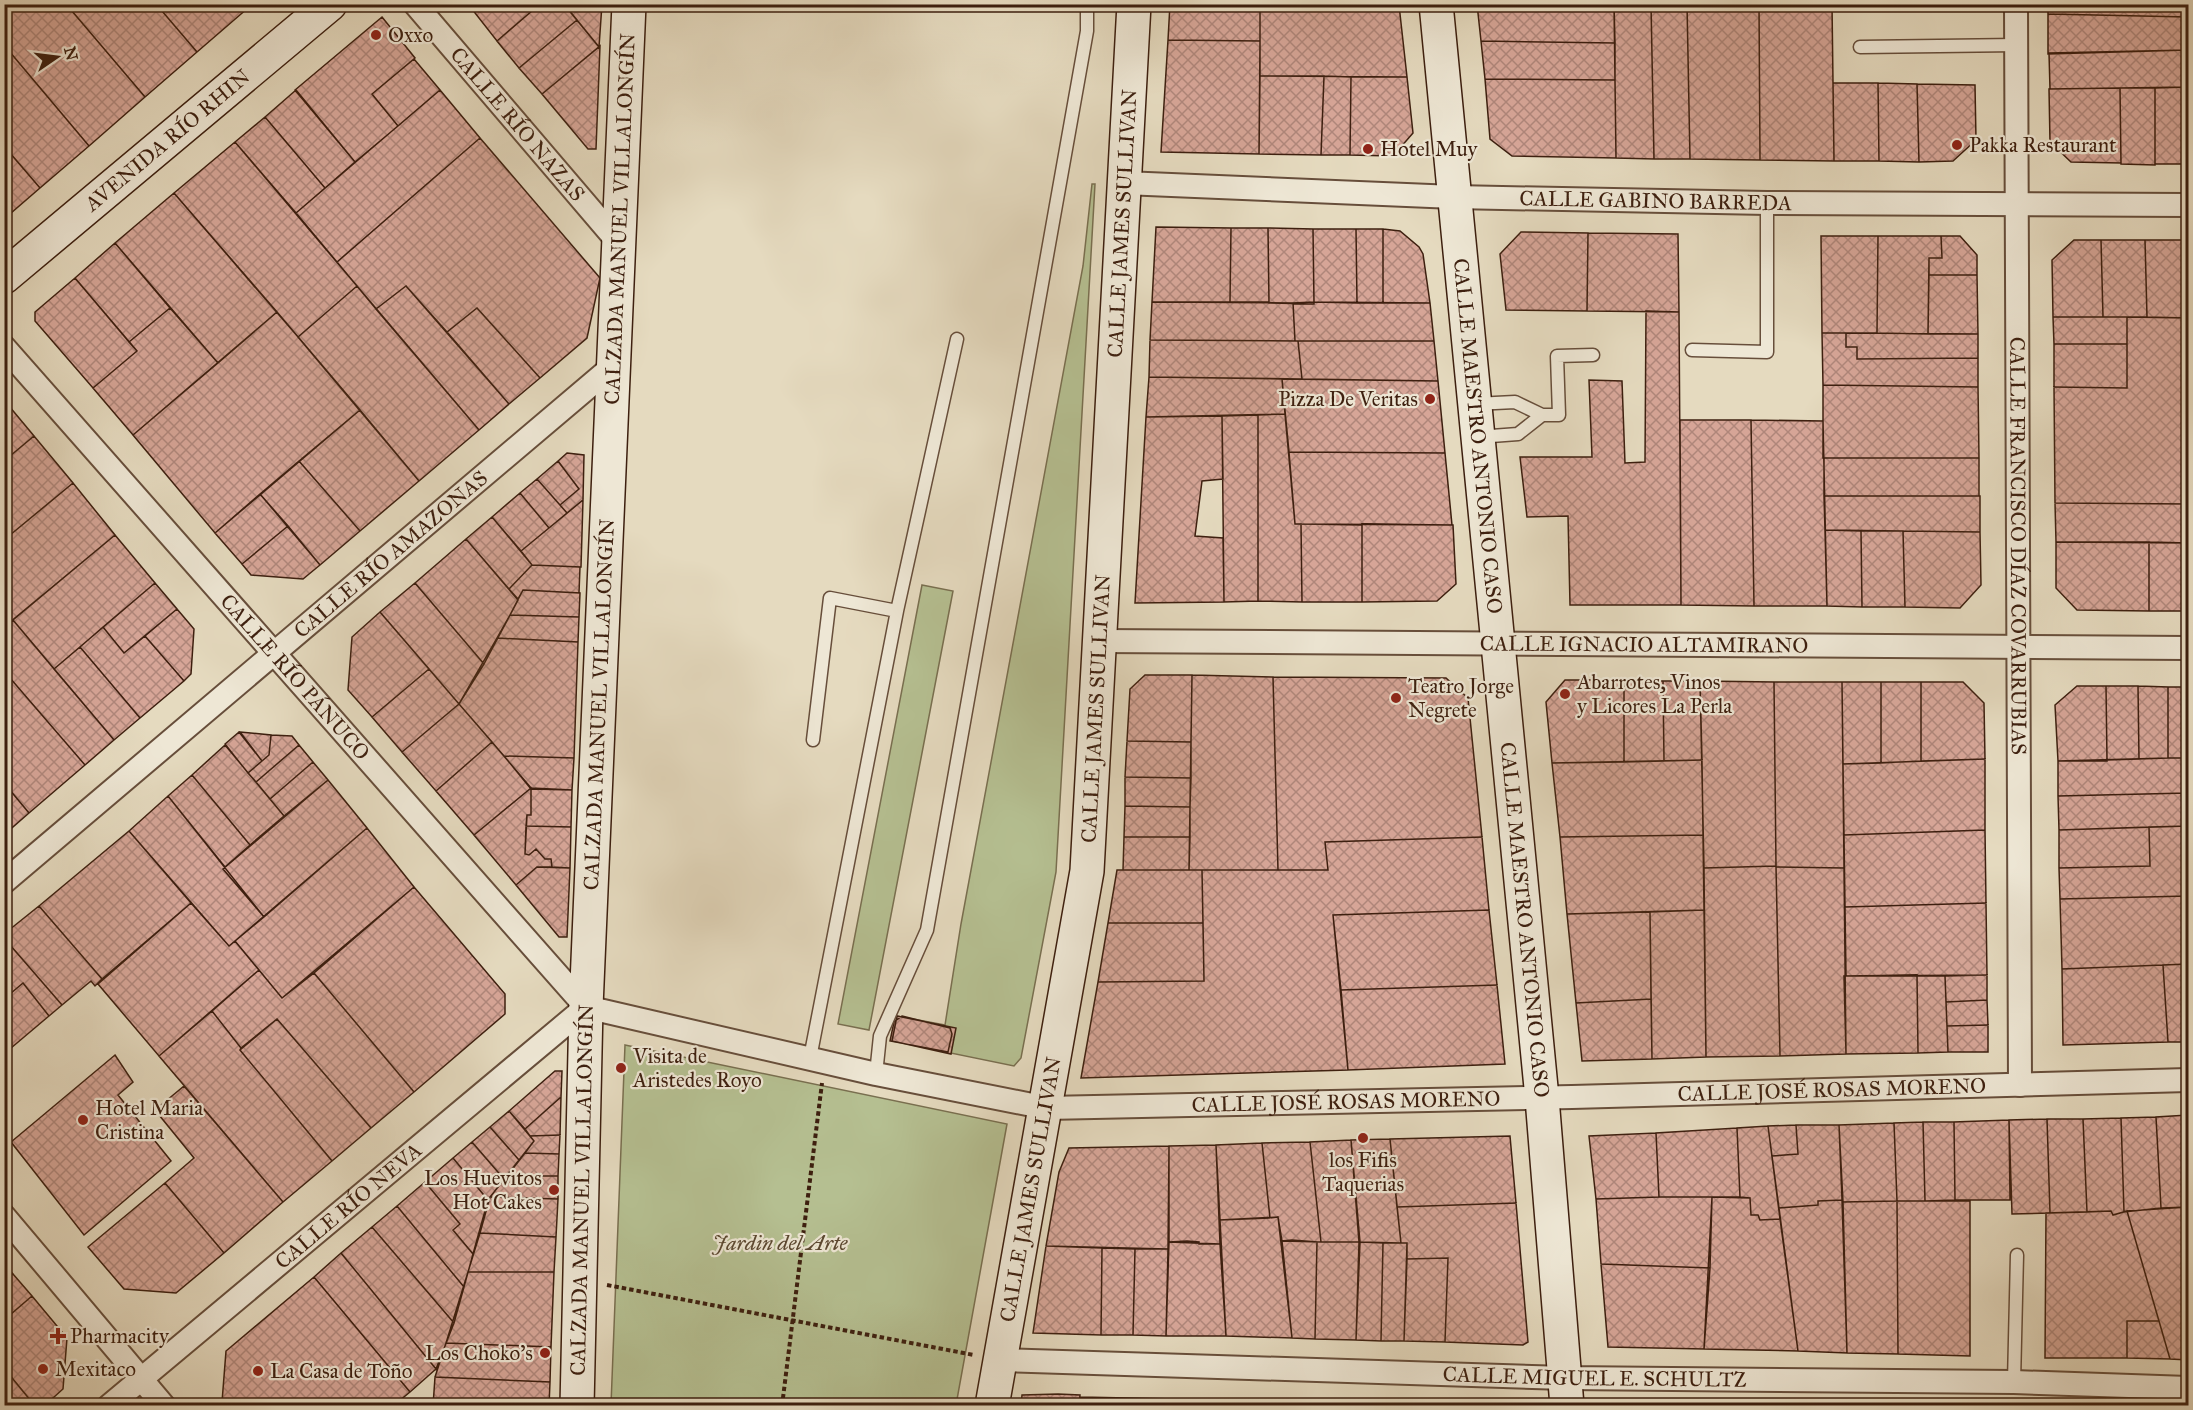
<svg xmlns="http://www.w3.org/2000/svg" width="2193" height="1410" viewBox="0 0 2193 1410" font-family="'IM FELL Great Primer',serif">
<defs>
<pattern id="building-cross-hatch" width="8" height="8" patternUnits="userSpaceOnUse" patternTransform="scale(1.5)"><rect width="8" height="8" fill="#d6a597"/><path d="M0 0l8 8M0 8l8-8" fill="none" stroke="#af867a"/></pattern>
</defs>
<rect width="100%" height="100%" fill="#e5dabf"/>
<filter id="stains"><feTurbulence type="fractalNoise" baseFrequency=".00333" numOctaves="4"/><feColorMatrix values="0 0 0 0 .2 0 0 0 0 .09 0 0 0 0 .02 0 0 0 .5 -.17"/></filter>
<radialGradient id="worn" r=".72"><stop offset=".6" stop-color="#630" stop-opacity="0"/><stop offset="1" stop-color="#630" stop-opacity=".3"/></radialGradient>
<path fill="#b5bf91" stroke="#796f50" stroke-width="1.5" d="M1092,184H1095L1056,872L1021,1058L1014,1066L892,1041L897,1016L945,1025L961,924L1083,266Z
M922,585L953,591L869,1030L838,1024Z
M625,1045L1007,1124L956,1405H611Z"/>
<path fill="url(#building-cross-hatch)" stroke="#3d1f0f" stroke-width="1.5" d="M4,4H66L145,97L89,146L4,45Z
M66,4H156L197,52L145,97Z
M156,4H245L248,8L197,52Z
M468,4H540L497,41Z
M540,4H564L577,20L519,68L497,41Z
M565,4H602L599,47L566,7Z
M1170,4H1260V41L1168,40Z
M1260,4L1399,5L1407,77L1260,76Z
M1477,4H1614L1615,43L1481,41Z
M1614,4H1651L1654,159L1616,158Z
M1651,4H1687L1690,159H1654Z
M1687,4H1759L1760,160L1690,159Z
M1759,4H1832L1834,161L1760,160Z
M1832,4H1865V11H1832Z
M1865,4H1973V11H1865Z
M2048,4H2188V17L2048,14Z
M2048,14L2188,17V50L2048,54Z
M382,17L415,58L372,94L398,126L355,162L295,90Z
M577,20L599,47L542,94L519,68Z
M1168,40L1260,41L1259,154L1161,152Z
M1481,41L1615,43V80L1485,79Z
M4,45L89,146L40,188L4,146Z
M600,46L596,149H588L542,94Z
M2188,50V87L2050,89L2049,53Z
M414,59L440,90L398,126L372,94Z
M1260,76H1324L1321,155L1259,154Z
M1324,76L1351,77L1350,155H1321Z
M1351,77H1407L1413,133L1393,156L1350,155Z
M1485,79L1615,80L1616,158L1512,156L1490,139Z
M1833,83H1878L1879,161H1834Z
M1878,83L1917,84L1919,162L1879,161Z
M1917,84L1975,85L1976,140L1953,161L1919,162Z
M2188,87V164H2155V88Z
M2120,88L2121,163L2071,162L2050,142L2049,89Z
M2120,88H2155V165L2121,164Z
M296,90L355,162L325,188L265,117Z
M440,90L480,138L337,262L296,213Z
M265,117L325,188L296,213L235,142Z
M480,138L600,278L587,338L540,378L477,308L447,332L406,286L376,309L337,262Z
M235,142L357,286L298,337L174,193Z
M4,146L40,188L4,219Z
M174,193L277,312L218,363L115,243Z
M1156,227L1231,228L1230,302H1152Z
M1231,228H1268L1269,302H1230Z
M1268,228L1313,229L1314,304L1269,303Z
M1313,229H1356L1357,303L1314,302Z
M1356,229H1383V303H1357Z
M1383,229L1400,231L1419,247L1423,254L1430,303H1383Z
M1521,232L1588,233L1587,311L1506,310L1500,254Z
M1588,233L1678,234L1679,312L1587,311Z
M1821,236H1878L1877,333H1822Z
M1878,236H1941L1942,258H1929L1928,334L1877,333Z
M1941,236H1960L1977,255V275H1929V258H1942Z
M2074,240H2101L2103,317H2053L2052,260Z
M2101,240H2145L2147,317H2103Z
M2145,240H2188V318L2147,317Z
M115,243L170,308L129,342L75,278Z
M1929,275H1977L1978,334H1928Z
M75,278L137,351L93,388L35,321V312Z
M357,286L479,430L419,481L298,337Z
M406,286L509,404L479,430L376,309Z
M1152,302L1293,303L1295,341L1150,340Z
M1314,302L1430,303L1434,341H1295L1293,303Z
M170,308L218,363L133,435L93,388L137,351L129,342Z
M477,308L540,378L509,404L447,332Z
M1646,311L1679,312L1681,605H1570L1568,516L1527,517L1520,457H1592L1589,380L1622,381L1625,463L1645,462Z
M277,312L360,410L215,533L133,435Z
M2053,317H2127V344H2054Z
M2127,317L2188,318V504L2055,503L2054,387L2127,388Z
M1822,333H1846V347H1857V359L1978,358V387L1823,385Z
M1846,333L1978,334V358L1857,359V347H1846Z
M1150,340L1298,341L1302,379L1149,377Z
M1298,341H1434L1438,381L1302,379Z
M2054,344H2127V388L2054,387Z
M1149,377L1282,379L1285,414L1146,417Z
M1282,379L1438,381L1445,453L1289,452Z
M1823,385L1978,387L1979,458H1823Z
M4,400L34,436L4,461Z
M360,410L419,481L360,531L299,461Z
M1285,414L1295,524H1301L1302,602L1258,601V415Z
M1258,415V601L1224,602L1222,416Z
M1222,416L1223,479L1202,481L1195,536L1223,538L1224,602L1135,603L1146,417Z
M1680,420H1751L1754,606L1681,605Z
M1751,420L1823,421L1827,606H1754Z
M34,436L73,483L4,540V461Z
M1289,452L1445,453L1452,525L1295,524Z
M567,453L584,455L583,500L567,513L560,505L579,489L558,461Z
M1824,458H1979V496H1824Z
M299,461L360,531L320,565L260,494Z
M558,461L579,489L560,505L537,479Z
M537,479L567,513L549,528L520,493Z
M73,483L115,535L4,627V540Z
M520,493L549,528L521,551L492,517Z
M260,494L288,526L242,564L215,533Z
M1824,496H1980V532L1825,530Z
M583,500L581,567L532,565L521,551Z
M2055,503L2188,504V543L2056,542Z
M492,517L532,565L509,589L466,539Z
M1301,524L1362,525V602H1302Z
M1362,524L1453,525L1456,584L1437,601L1362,602Z
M288,526L320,565L303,579L251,575L242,564Z
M1825,530L1861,531L1862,607L1827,606Z
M1861,531H1903L1905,607H1862Z
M1903,531L1980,532L1981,585L1960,608L1905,607Z
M115,535L155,583L54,669L13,620Z
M466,539L518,600L484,664L415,583Z
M2056,542H2149V611L2077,610L2056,588Z
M2149,542L2188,543V611H2149Z
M532,565L580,567L579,593L523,590L518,599L509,589Z
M155,583L177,609L124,653L103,627Z
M415,583L484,664L459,704L380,612Z
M523,590L580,593L579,617L510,615Z
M177,609L194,629L191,674L184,681L145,636Z
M380,612L429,669L372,717L348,690L352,637Z
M510,615L579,617L578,642L497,638Z
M13,620L114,740L85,765L4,671V627Z
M103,627L124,653L145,636L184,681L140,718L80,647Z
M497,638L578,642L574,758L504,756L459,704Z
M80,647L140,718L114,740L54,669Z
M429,669L459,704L402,752L372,717Z
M4,671L85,765L29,813L4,783Z
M1145,675H1192L1191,742L1127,741L1130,689Z
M1192,675L1273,677L1278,870H1189Z
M1273,677L1446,678L1468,698L1482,837L1325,842L1328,870H1278Z
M1565,680H1624V762L1552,763L1546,702Z
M1624,680L1663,681L1664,761L1624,762Z
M1663,681H1700L1702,760L1664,761Z
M1700,681L1774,682L1776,866L1704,868Z
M1774,682H1842L1844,868L1776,867Z
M1842,682H1881V763L1843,764Z
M1881,682H1921V761L1881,763Z
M1921,682H1963L1984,703L1985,759L1921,761Z
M2077,686H2106L2107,761H2058L2055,705Z
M2106,686H2138L2139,759L2107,760Z
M2138,686L2168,687V758L2139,759Z
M2168,687H2188V758H2168Z
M459,704L492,742L436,791L402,752Z
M239,732L262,761L248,773L225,744Z
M240,732L271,735L269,755L262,761Z
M271,735L292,736L299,745L256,782L248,773L269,755Z
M1127,741L1191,742V778L1125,777Z
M492,742L531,788L474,835L436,791Z
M225,745L284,816L250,845L192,775Z
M299,745L313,762L270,799L256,782Z
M504,756L574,758L572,790L531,789Z
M2168,758H2188V793L2058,796V761Z
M1985,759V830L1844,835L1843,764Z
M1702,760L1703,835L1560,837L1552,763Z
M313,762L328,780L284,816L270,799Z
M192,775L250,845L225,867L168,796Z
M1125,777L1191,778L1190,807L1125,806Z
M328,780L367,828L264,917L223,869Z
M4,783L29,813L6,833L4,832Z
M531,788V815H527L525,854L529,855L536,849L545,859H551L552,867H537L516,885L474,835Z
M531,788L572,790L571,827L526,826L527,815H531Z
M2188,793V826L2059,830L2058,796Z
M168,796L264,917L229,946L129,831Z
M1125,806L1190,807V837H1124Z
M526,826L571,827L570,868L552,867L551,859H545L536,849L529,855L525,854Z
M2188,826V896L2060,899L2059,868L2150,866L2149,827Z
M2149,827L2150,866L2059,868V830Z
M367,828L414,887L282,998L235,941Z
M1985,830L1986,903L1845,907L1844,835Z
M129,831L191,903L102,979L39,906Z
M1703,835L1704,910L1567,914L1560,837Z
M1124,837H1190L1189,870H1123Z
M1482,837L1489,910L1333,915L1348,1070L1081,1078L1098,982L1204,981L1202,870H1328L1325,842Z
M1776,866L1780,1056L1706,1057L1704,868Z
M537,867L570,868L567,937H559L516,885Z
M1776,867L1844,868L1846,1054L1780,1056Z
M1117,870H1202L1203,923H1108Z
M414,887L505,994V1014L414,1092L314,973Z
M2188,896V964L2062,969L2060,899Z
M191,903L229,946L235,941L259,970L159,1056L98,984Z
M1986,903L1987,975L1846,976L1845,907Z
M39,906L102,979L95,986L91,981L62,1005L4,938V934Z
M1489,910L1497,985L1341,990L1333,915Z
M1704,910L1706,1057L1652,1059L1650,912Z
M1650,912L1651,999L1576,1003L1567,914Z
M1108,923H1203L1204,981L1098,982Z
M4,938L62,1005L49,1016L23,983L4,999Z
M2188,964V1042H2168L2163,965Z
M2163,965L2168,1042L2063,1045L2062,969Z
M259,970L282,998L314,973L414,1092L371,1128L277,1019L241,1048L212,1011Z
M1917,975L1918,1053L1846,1054L1844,976Z
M1987,975V1000L1946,1002L1945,976Z
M1917,976H1945L1948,1052L1918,1053Z
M23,983L49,1016L4,1054V999Z
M1497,985L1505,1064L1348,1070L1341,990Z
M1651,999L1652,1059L1582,1061L1576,1003Z
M1987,1000L1988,1025L1947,1026L1946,1002Z
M212,1011L241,1048L240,1050L332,1161L283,1202L159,1056Z
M897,1016L956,1028L951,1054L892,1041Z
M902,1016L950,1028L952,1034L948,1052L890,1041L894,1022Z
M277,1019L371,1128L332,1161L240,1050Z
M1988,1025V1052H1948L1947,1026Z
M115,1055L133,1082L118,1095L171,1161L84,1235L11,1142Z
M555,1071H562L561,1097L525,1129L509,1111Z
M184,1086L283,1202L224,1253L165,1183L194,1158L155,1110Z
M561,1097L560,1135L530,1136L525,1129Z
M509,1111L534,1141L519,1160L490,1127Z
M2188,1115V1207L2161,1208L2156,1117Z
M2156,1117L2161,1208L2124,1212L2121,1118Z
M2121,1118L2124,1212L2113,1215L2111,1211L2087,1212L2083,1119Z
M2047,1119L2050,1213L2012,1214L2009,1120Z
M2047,1119H2083L2087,1212L2050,1213Z
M2009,1120L2010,1200H1955L1954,1122Z
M1923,1122H1954L1955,1200L1925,1201Z
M1923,1122L1925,1201H1897L1894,1123Z
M1894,1123L1897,1201L1843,1202L1839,1125Z
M1796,1125H1839L1842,1200L1818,1201V1205L1779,1208L1772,1156L1798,1154Z
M1796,1125L1798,1154L1772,1156L1768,1126Z
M1768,1126L1780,1219L1760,1220L1758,1215H1751L1750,1198L1740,1197L1737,1128Z
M490,1127L519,1160L504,1179L472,1142Z
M1737,1128L1740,1197H1659L1656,1133Z
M1656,1133L1659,1197L1596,1199L1589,1136Z
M560,1135L559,1154L525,1153L534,1141L530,1136Z
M1510,1136L1516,1203L1397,1207L1390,1139Z
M1390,1139L1401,1243L1360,1242L1351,1140Z
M1351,1140L1359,1242H1321L1310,1142Z
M472,1142L504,1179L488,1200L453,1158Z
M1310,1142L1321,1242L1282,1241L1278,1217L1270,1218L1262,1143Z
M1262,1143L1270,1218L1220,1220L1216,1145Z
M1216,1145L1220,1244L1169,1242V1146Z
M1169,1146L1168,1249L1046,1246L1059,1172L1069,1148Z
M525,1153L559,1154L558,1176H507Z
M453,1158L488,1200L473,1254L453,1230L460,1224L425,1182Z
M507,1176H558V1199L490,1197Z
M425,1182L460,1224L453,1230L473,1254L464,1287L397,1206Z
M165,1183L224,1253L176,1293L124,1289L88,1247Z
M490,1197L558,1199L556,1237L480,1233Z
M1659,1197H1712L1710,1268L1601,1264L1596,1199Z
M1712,1197L1750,1198L1751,1215H1758L1760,1220L1780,1219L1798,1351L1704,1349Z
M1842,1200L1847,1353L1798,1351L1779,1208L1818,1205V1201Z
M1897,1201H1970V1356L1898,1354Z
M1897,1201L1898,1354L1847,1353L1843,1202Z
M1516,1203L1528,1342L1523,1345L1445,1342L1448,1258L1407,1259V1243H1401L1397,1207Z
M397,1206L464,1287L454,1323L372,1227Z
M2188,1207V1360L2170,1359L2127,1211Z
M2111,1211L2113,1215L2127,1211L2159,1321H2127V1358H2045L2046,1213Z
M1278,1217L1292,1338L1226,1336L1220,1220Z
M372,1227L454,1323L436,1369L341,1253Z
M480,1233L556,1237L554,1272H468Z
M1292,1240L1317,1242L1315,1339L1292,1338L1282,1241Z
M1187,1241L1199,1242V1244H1220L1226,1336H1166L1169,1242Z
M1317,1242H1359L1356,1340L1315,1339Z
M1360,1242L1383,1243L1381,1341L1356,1340Z
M1383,1243H1407L1404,1341H1381Z
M1046,1246L1102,1248L1101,1335L1033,1333Z
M1102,1248L1135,1249L1133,1335H1101Z
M1135,1249H1168L1166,1336L1133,1335Z
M341,1253L436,1369L410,1392L314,1277Z
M1448,1258L1445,1342L1404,1341L1407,1259Z
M4,1264L13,1274L4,1281Z
M1601,1264L1710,1268L1704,1349L1608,1347Z
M468,1272H554L551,1347L446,1343Z
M13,1274L32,1296L4,1320V1281Z
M314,1277L410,1392L393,1406H224L222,1402L226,1351Z
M32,1296L67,1338L63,1389L44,1406H35L4,1368V1320Z
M2127,1321H2159L2170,1359L2127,1358Z
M446,1343L551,1347L550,1382L435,1377Z
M4,1368L35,1406H4Z
M435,1377L550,1382L549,1406H433Z
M2164,1393H2188V1406H2166Z
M1058,1394L1080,1395L1079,1406H1021L1022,1395Z
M1080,1397L1225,1400V1406H1079Z
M1225,1400L1288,1401V1406H1225Z
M1288,1401L1388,1402V1406H1288Z
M1388,1402L1519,1406H1388Z"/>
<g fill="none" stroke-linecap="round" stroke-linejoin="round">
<defs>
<path id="lane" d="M1860,47L2017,45
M1692,350L1767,352V203
M1475,404L1515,402L1542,415H1559L1557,356L1593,355
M1478,437L1518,434L1542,415
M897,611L957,339
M810,1058L897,611L830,598L813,740
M876,1074L880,1036L927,930L1087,31V4
M2014,1382L2017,1255"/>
<g id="street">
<path id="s1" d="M415,4L619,243"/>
<path id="s2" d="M2016,4L2020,1085"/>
<path id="s3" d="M1124,183L1454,197L1767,203L2188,205"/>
<path id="s4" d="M4,347L586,1007"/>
<path id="s5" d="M1100,641L2188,648"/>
<path id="s6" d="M4,882L613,366"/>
<path id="s7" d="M586,1007L876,1074L1047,1108L1572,1097L2188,1080"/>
<path d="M4,1216L164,1406"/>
<path id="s8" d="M1001,1360L1565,1378L2014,1382L2188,1388"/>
<path id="s9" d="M109,1406L586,1007"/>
</g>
<g id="secondary">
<path id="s10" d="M1436,4L1542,1098L1567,1406"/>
<path id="s11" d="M4,277L330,4"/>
<path id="s12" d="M577,1406L586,1007L629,4"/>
<path id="s13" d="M992,1406L1087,871L1134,4"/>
</g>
</defs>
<use href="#lane" stroke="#674e3b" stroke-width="15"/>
<use href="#street" stroke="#674e3b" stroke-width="26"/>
<use href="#secondary" stroke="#3d1f0f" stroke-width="36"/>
<path stroke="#3d1f0f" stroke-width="4" stroke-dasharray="4.5 3" stroke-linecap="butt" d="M607,1285L974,1355
M782,1406L822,1083"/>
<use href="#lane" stroke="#eee7d5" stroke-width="12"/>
<use href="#street" stroke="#eee7d5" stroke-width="22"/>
<use href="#secondary" stroke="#eee7d5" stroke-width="33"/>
</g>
<g fill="#8f2418" stroke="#eee7d5" stroke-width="2">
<circle cx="376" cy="35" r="6"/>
<circle cx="1957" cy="145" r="6"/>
<circle cx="1368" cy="149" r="6"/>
<circle cx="1430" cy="399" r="6"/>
<circle cx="1565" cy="694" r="6"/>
<circle cx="1396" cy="698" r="6"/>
<circle cx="621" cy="1068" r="6"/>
<circle cx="83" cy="1120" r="6"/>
<circle cx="1363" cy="1138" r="6"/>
<circle cx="554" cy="1190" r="6"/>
<path d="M55 1327h6v6h6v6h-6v6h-6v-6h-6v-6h6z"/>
<circle cx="545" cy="1353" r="6"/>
<circle cx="43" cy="1369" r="6"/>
<circle cx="258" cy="1371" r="6"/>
</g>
<g text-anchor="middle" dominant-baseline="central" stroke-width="4.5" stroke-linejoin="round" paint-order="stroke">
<g font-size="21" fill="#3d1f0f" stroke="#eee7d5" text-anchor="start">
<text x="388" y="35">Oxxo</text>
<text x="1969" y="145">Pakka Restaurant</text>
<text x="1380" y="149">Hotel Muy</text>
<text x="1418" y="399" text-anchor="end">Pizza De Veritas</text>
<text x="1577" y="682">Abarrotes, Vinos<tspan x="1577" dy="24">y Licores La Perla</tspan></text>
<text x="1408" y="686">Teatro Jorge<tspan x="1408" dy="24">Negrete</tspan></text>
<text x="633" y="1056">Visita de<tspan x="633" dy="24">Aristedes Royo</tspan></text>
<text x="95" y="1108">Hotel Maria<tspan x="95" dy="24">Cristina</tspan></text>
<text x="1363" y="1160" text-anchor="middle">los Fifis<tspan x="1363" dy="24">Taquerias</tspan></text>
<text x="542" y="1178" text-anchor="end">Los Huevitos<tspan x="542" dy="24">Hot Cakes</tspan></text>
<text x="70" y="1336">Pharmacity</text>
<text x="533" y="1353" text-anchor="end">Los Choko's</text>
<text x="55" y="1369">Mexitaco</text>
<text x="270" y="1371">La Casa de Toño</text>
</g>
<g font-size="21" fill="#3d1f0f" stroke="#eee7d5">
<text stroke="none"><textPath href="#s1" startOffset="158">CALLE RÍO NAZAS</textPath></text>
<text stroke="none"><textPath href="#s11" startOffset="213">AVENIDA RÍO RHIN</textPath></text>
<text stroke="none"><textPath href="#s3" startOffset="532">CALLE GABINO BARREDA</textPath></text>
<text stroke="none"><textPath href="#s12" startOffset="1188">CALZADA MANUEL VILLALONGÍN</textPath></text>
<text stroke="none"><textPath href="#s13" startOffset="1192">CALLE JAMES SULLIVAN</textPath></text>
<text stroke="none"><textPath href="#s10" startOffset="434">CALLE MAESTRO ANTONIO CASO</textPath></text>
<text stroke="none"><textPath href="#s2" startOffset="542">CALLE FRANCISCO DÍAZ COVARRUBIAS</textPath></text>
<text stroke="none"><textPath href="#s6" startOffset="507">CALLE RÍO AMAZONAS</textPath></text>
<text stroke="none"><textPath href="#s5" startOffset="544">CALLE IGNACIO ALTAMIRANO</textPath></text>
<text stroke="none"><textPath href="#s4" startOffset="440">CALLE RÍO PÁNUCO</textPath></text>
<text stroke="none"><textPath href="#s12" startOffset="702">CALZADA MANUEL VILLALONGÍN</textPath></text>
<text stroke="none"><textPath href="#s13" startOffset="706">CALLE JAMES SULLIVAN</textPath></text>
<text stroke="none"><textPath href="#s10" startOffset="920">CALLE MAESTRO ANTONIO CASO</textPath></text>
<text stroke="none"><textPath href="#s7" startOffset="1257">CALLE JOSÉ ROSAS MORENO</textPath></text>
<text stroke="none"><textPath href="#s7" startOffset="771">CALLE JOSÉ ROSAS MORENO</textPath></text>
<text stroke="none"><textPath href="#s13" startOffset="220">CALLE JAMES SULLIVAN</textPath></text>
<text stroke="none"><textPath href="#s12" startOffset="216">CALZADA MANUEL VILLALONGÍN</textPath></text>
<text stroke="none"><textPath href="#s9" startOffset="312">CALLE RÍO NEVA</textPath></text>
<text stroke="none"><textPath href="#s8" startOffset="594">CALLE MIGUEL E. SCHULTZ</textPath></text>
</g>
<g font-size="21" font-style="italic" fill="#5b4730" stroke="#eee7d5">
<text x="780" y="1243">Jardin del Arte</text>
</g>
</g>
<rect width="2193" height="1410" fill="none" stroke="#e5dabf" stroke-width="24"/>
<rect x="6" y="6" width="2181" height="1398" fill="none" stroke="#3d1f0f" stroke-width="3"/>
<rect x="12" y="12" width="2169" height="1386" fill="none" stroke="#3d1f0f" stroke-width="1.5"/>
<g transform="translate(57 57) rotate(76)" stroke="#eee7d5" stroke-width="4.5" paint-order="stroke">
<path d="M0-4.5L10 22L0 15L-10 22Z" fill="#3d1f0f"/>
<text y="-9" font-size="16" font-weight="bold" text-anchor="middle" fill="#3d1f0f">N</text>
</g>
<rect width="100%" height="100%" filter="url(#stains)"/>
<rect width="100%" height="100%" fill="url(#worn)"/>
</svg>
